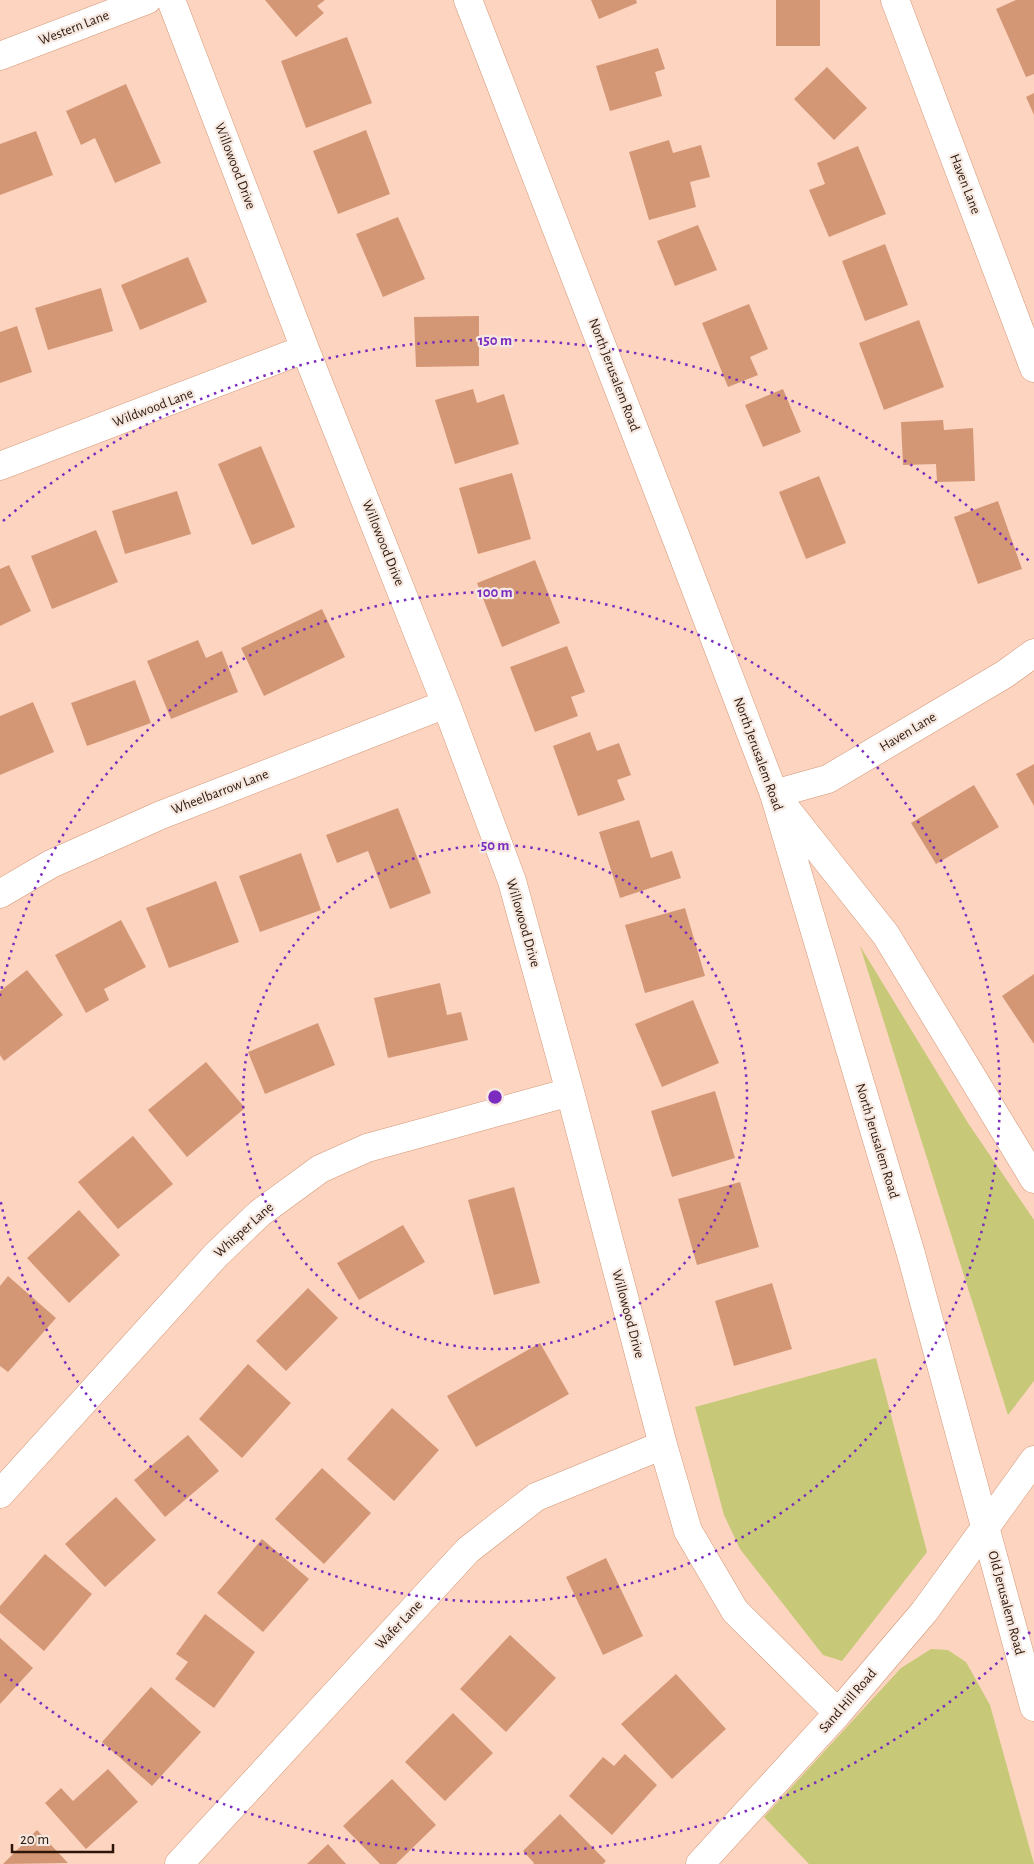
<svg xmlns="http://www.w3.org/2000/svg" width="1034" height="1864" viewBox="0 0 1034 1864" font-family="'Alegreya Sans',sans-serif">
<rect width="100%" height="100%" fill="#fcd4c0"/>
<path fill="#c7c978" d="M860,946L968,1123L1034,1220V1381L1008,1415Z
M876,1358L927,1552L842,1661L823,1655L740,1549L724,1515L695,1407Z
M931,1649L948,1650L966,1662L990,1705L1034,1864H809L764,1817L901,1668Z"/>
<path fill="#d49776" d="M265,0H325L317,6L324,13L296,37Z
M591,0H636L637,3L599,19Z
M776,0H820V46H776Z
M1016,0H1034V74L1026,77L996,9Z
M347,37L372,103L306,128L281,61Z
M658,48L665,69L655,72L662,96L610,111L596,66Z
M827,67L867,108L834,140L794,99Z
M126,84L161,163L115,183L95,138L81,145L66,111Z
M1034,93V115L1026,97Z
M366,130L390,194L338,214L313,151Z
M36,131L53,175L0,195V144Z
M669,140L673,153L701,145L710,177L690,182L696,207L649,220L629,152Z
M858,146L886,214L829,237L809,190L825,184L817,163Z
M398,217L425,279L383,297L356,234Z
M698,225L717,270L675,286L657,241Z
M885,244L908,305L865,321L842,261Z
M188,257L207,302L140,330L121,285Z
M101,288L113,331L48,350L35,308Z
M749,304L768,349L750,357L758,375L728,387L702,323Z
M479,316V366L416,367L414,317Z
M919,320L944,387L884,410L859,343Z
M17,326L32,372L0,383V332Z
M473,389L477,403L504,394L519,444L455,464L435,400Z
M783,389L801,432L763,447L745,405Z
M943,420L944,430L973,428L975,481L937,482L936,464L903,465L901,422Z
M261,446L295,527L252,545L218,464Z
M512,473L531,539L478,554L459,488Z
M819,476L846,543L806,559L779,492Z
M177,491L191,534L125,554L112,511Z
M998,501L1022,569L978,584L954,517Z
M96,530L118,582L52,609L31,556Z
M535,560L560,623L502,647L477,583Z
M9,565L31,611L0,626V569Z
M322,609L345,657L264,696L241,648Z
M198,640L206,658L222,651L238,692L171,719L147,661Z
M567,646L585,692L571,697L578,716L535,732L510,667Z
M135,680L151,723L87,746L71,703Z
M33,702L54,752L0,775V716Z
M590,732L597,751L619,743L631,775L617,780L625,800L578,816L553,746Z
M1034,764V806L1016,774Z
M974,785L999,827L936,864L911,823Z
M398,808L431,893L390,909L368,851L337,863L326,835Z
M639,820L651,858L672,851L681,878L620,898L599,832Z
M301,853L321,910L260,932L239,876Z
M216,881L239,942L169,968L146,908Z
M685,908L705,976L645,993L625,925Z
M121,920L146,967L104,989L109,1000L86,1013L55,955Z
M27,970L63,1015L4,1061L0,1055V991Z
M1034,974V1044L1002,996Z
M440,983L447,1015L461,1012L468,1040L388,1058L374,998Z
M693,1000L719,1063L662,1087L635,1024Z
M318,1023L335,1065L265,1094L248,1052Z
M206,1062L245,1108L187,1157L148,1110Z
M715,1091L735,1158L672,1177L651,1111Z
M133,1136L173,1184L118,1229L78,1182Z
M740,1182L759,1247L697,1265L678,1199Z
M514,1187L540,1283L494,1295L468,1200Z
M79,1210L120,1255L69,1303L27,1258Z
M403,1225L425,1262L359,1300L337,1263Z
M8,1276L56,1318L8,1372L0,1366V1286Z
M772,1283L792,1349L734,1366L715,1301Z
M308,1288L338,1318L286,1371L256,1341Z
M540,1343L569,1394L476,1447L447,1396Z
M248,1364L291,1403L242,1458L199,1419Z
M392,1408L439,1450L394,1501L347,1459Z
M188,1435L219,1471L165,1517L134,1480Z
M322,1468L371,1513L324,1564L275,1519Z
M116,1497L156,1540L105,1587L65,1544Z
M262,1539L309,1579L263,1632L217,1593Z
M45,1554L92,1594L44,1651L0,1613V1606Z
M606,1558L643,1636L603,1655L566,1577Z
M205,1614L255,1652L214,1708L175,1679L188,1662L176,1654Z
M510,1635L556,1678L506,1732L460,1689Z
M0,1638L33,1668L0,1704Z
M676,1674L726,1729L672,1779L621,1724Z
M151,1687L201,1732L152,1786L102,1742Z
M453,1713L493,1753L445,1801L405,1762Z
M625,1754L657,1785L612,1835L569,1796L603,1757L614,1766Z
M108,1769L138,1802L86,1849L45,1803L61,1788L73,1801Z
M392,1779L436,1825L396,1864H380L343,1826Z
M560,1814L606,1861L603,1864H533L534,1863L523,1851Z
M37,1830L68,1863L3,1864Z
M328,1844L346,1864H307Z"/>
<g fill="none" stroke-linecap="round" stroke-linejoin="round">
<defs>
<path id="street" d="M171,0L305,349L446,704L512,881L570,1092L663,1445L688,1531L735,1611L838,1713
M895,0L1034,368
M0,56L147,0
M0,466L305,349
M774,794L828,779L1005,674L1034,653
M0,894L51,864L161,815L446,704
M0,1494L216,1255L260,1213L320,1169L367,1148L570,1092
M179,1864L468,1550L536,1497L663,1445
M700,1864L838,1713L924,1612L985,1528"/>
<path id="secondary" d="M468,0L677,540L774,794L911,1254L1034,1707
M783,805L886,935L1034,1179
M985,1528L1034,1460"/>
</defs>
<use href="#street" stroke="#d49776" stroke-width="29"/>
<use href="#secondary" stroke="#d49776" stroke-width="29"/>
<use href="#street" stroke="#fff" stroke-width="28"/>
<use href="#secondary" stroke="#fff" stroke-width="28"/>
</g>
<g fill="none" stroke="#7b2cbf" stroke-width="2.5" stroke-dasharray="2.5 5">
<circle cx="495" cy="1097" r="252"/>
<path d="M0 996A505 505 0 1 1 0 1198"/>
<path d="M1030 1632A757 757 0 0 1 3 1673M3 521A757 757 0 0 1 1030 562"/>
</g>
<g text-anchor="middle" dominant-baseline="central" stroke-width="4.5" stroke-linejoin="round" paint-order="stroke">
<g font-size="14" fill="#2d1608" stroke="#f5e8e1">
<text transform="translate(74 28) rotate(-21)">Western Lane</text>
<text transform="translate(235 166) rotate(69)">Willowood Drive</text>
<text transform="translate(965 184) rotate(69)">Haven Lane</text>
<text transform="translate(614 375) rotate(69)">North Jerusalem Road</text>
<text transform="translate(153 408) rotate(-21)">Wildwood Lane</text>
<text transform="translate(383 543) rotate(68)">Willowood Drive</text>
<text transform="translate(908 732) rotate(-31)">Haven Lane</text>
<text transform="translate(758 754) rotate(70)">North Jerusalem Road</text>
<text transform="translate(220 792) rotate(-21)">Wheelbarrow Lane</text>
<text transform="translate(523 923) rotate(74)">Willowood Drive</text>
<text transform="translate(877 1141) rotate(73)">North Jerusalem Road</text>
<text transform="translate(244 1230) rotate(-42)">Whisper Lane</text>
<text transform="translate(628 1314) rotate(75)">Willowood Drive</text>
<text transform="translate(1006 1603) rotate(75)">Old Jerusalem Road</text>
<text transform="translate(399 1625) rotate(-47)">Wafer Lane</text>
<text transform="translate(848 1701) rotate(-49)">Sand Hill Road</text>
</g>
</g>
<circle cx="495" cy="1097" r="8" fill="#7b2cbf" stroke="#f5e8e1" stroke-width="2.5"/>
<g font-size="15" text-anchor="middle" font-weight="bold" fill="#7b2cbf" stroke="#f5e8e1" stroke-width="4.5" stroke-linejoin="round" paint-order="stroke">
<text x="495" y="345">150 m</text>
<text x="495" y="597">100 m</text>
<text x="495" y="850">50 m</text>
</g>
<path d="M12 1844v8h101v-8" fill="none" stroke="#2d1608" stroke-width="2.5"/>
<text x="20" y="1844" font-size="15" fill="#2d1608" stroke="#f5e8e1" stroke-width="4" paint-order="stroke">20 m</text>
</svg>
